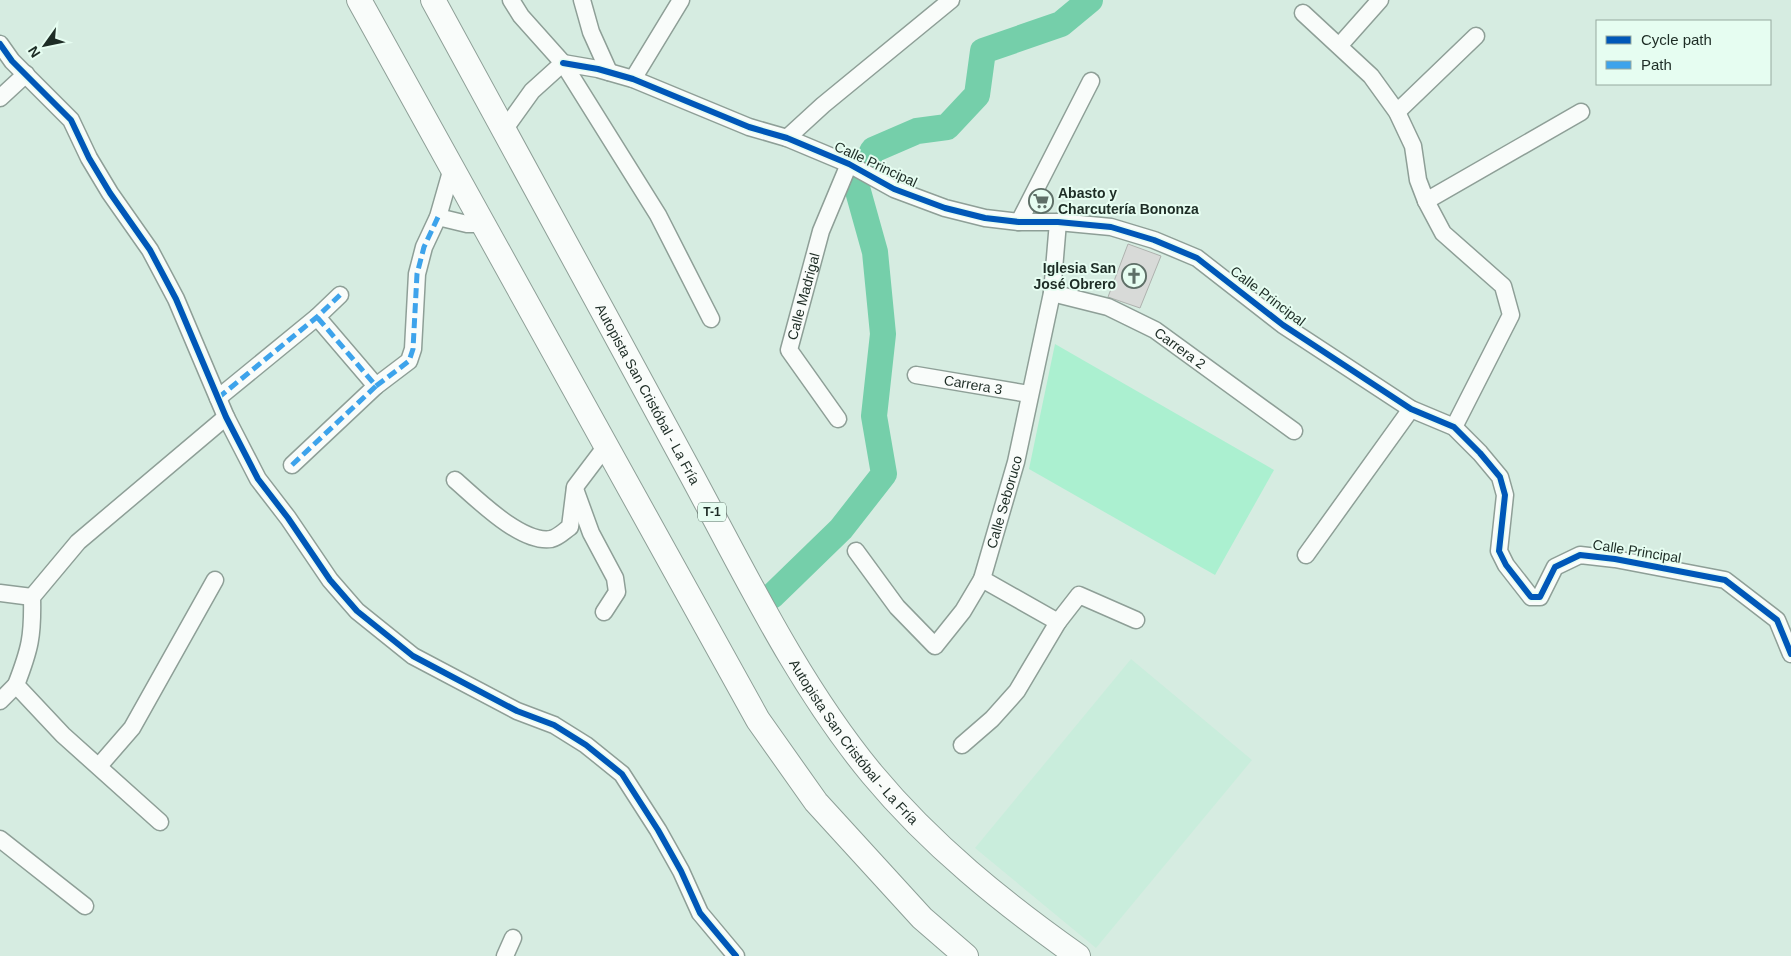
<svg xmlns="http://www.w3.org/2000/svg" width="1791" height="956" viewBox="0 0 1791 956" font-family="Arial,sans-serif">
<rect width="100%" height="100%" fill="#d6ece1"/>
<path fill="#c9eddc" d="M1131,659L1252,760L1096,948L975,848Z"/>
<path fill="#abf0d0" d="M1055,344L1274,470L1215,575L1029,469Z"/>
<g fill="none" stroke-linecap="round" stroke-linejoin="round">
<path stroke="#75cfaa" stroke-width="26" d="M772,596L841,529L884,474L874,416L883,334L875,252L856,184L873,150L917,131L947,127L977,95L983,51L1061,24L1090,0"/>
</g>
<path fill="#d8dad8" stroke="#aeb2ae" d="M1128,244L1161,256L1140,308L1108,297Z"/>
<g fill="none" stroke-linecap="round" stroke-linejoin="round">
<defs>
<g id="minor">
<path d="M511,0L521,16L563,63L658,215L711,319"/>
<path d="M582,0L591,32L609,72"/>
<path d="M1303,13L1371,76L1397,112L1413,146L1418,180L1426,201L1443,233L1503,286L1511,315L1454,427"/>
<path d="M0,44L12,61L71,120L89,158L110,193L150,250L176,299L226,417L258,479L288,518L330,580L357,611L413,656L517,711L554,725L586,745L622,774L658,830L681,871L700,913L736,956"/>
<path d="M1340,45L1380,0"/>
<path d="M563,63L598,69L633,79L749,127L787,138L849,164L894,189L945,208L985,218L1019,222H1058L1111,227L1154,240L1197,258L1283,325L1411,409L1454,427L1480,453L1500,477L1505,495L1499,551L1506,565L1531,597H1540L1555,567L1580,555L1615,559L1725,580L1777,620L1791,654"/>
<path d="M633,79L681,0"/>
<path d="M0,98L26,74"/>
<path d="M1397,112L1476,36"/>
<path d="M504,130L532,91L563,63"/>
<path d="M787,138L823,105L951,0"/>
<path d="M1426,201L1581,112"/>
<path d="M438,217L467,224H483"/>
<path d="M1019,222L1091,81"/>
<path id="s1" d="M1052,293L1108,307L1155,330L1294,431"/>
<path id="s2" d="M916,375L1029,394"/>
<path d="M376,386L409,361L413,349L417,274L424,247L438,217L452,168"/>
<path d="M218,398L317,317L340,295"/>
<path id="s3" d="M838,419L789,350L821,231L849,164"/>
<path d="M292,465L376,386L317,317"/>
<path d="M455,480C476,498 521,544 551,539C559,537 564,531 570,527L575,487L606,446"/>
<path d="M575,489L591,533L615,578L617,592L604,612"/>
<path id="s4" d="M856,551L897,607L935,646L963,611L982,579L1016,462L1052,293L1058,222"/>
<path d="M1306,555L1411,409"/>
<path d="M982,579L1058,622"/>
<path d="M0,593L32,597"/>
<path d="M0,701L16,685"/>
<path d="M962,745L992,719L1017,691L1058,622L1079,595L1136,620"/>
<path d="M99,766L132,728L215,580"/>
<path d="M160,822L63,735L16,685C30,649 33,636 32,597L78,542L226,417"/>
<path d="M0,839L85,906"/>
<path d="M505,956L513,938"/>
</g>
<g id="highway">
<path d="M359,0L758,720L816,802L922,918L966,956"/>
<path id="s5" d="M433,0C520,157 605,316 691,474C745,574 799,686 872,774C931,845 1003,903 1078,956"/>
</g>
</defs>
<use href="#minor" stroke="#8e9f97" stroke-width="19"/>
<use href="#highway" stroke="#8e9f97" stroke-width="26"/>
<use href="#minor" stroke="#f9fcfa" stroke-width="16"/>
<use href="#highway" stroke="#f9fcfa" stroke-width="24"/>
<path stroke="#3da3eb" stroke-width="5" stroke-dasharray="10 5" stroke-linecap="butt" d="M376,386L409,361L413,349L417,274L424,247L438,217
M218,398L317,317L340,295
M292,465L376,386L317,317"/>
<defs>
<path id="cycleway" d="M0,44L12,61L71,120L89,158L110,193L150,250L176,299L226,417L258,479L288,518L330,580L357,611L413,656L517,711L554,725L586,745L622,774L658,830L681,871L700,913L736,956
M563,63L598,69L633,79L749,127L787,138L849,164L894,189L945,208L985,218L1019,222H1058L1111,227L1154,240L1197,258L1283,325L1411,409L1454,427L1480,453L1500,477L1505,495L1499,551L1506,565L1531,597H1540L1555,567L1580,555L1615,559L1725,580L1777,620L1791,654"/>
</defs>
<use href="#cycleway" stroke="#e6fdf1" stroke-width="9"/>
<use href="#cycleway" stroke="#0057b8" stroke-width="6"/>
</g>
<defs>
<symbol id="supermarket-ring" viewBox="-11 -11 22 22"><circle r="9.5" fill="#e6fdf1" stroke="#5e6f67" stroke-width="1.5"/><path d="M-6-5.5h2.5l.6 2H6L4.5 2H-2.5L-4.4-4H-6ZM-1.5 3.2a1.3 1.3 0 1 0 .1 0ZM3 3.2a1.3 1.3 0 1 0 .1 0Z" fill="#5e6f67"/></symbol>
<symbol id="church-ring" viewBox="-11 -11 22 22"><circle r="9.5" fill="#e6fdf1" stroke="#5e6f67" stroke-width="1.5"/><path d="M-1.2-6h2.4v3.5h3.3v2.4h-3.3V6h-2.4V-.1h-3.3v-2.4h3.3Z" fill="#5e6f67"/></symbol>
</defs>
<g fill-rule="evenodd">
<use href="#supermarket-ring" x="1027" y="187" width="28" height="28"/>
<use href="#church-ring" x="1120" y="262" width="28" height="28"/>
</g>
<g text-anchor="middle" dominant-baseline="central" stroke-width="4" stroke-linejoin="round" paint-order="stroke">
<rect fill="#e6fdf1" stroke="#596b62" stroke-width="1" x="698" y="502.5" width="28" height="19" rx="4"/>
<g font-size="12" font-weight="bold" fill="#1d2c25">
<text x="712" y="512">T-1</text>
</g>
<g font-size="14" fill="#1d2c25" stroke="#e6fdf1">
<text transform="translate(876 164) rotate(25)">Calle Principal</text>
<text transform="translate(1268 296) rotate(37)">Calle Principal</text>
<text stroke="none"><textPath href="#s3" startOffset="140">Calle Madrigal</textPath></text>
<text stroke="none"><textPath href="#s1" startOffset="141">Carrera 2</textPath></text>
<text stroke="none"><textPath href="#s2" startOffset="58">Carrera 3</textPath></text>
<text stroke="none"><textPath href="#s5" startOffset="449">Autopista San Cristóbal - La Fría</textPath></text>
<text stroke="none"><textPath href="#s4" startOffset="286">Calle Seboruco</textPath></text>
<text transform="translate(1637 551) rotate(9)">Calle Principal</text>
<text stroke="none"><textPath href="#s5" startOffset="854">Autopista San Cristóbal - La Fría</textPath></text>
</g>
<g font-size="14" font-weight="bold" fill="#1d2c25" stroke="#e6fdf1" text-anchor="start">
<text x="1058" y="193">Abasto y<tspan x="1058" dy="16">Charcutería Bononza</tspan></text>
<text x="1116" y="268" text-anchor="end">Iglesia San<tspan x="1116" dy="16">José Obrero</tspan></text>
</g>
</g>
<rect x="1596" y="20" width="175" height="65" fill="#e6fdf1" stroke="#96a99f"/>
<rect x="1606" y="36" width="25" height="8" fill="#0057b8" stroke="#96a99f"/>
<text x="1641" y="45" font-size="15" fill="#1d2c25">Cycle path</text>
<rect x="1606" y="61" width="25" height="8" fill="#3da3eb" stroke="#96a99f"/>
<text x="1641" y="70" font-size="15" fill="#1d2c25">Path</text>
<g transform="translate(45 45) rotate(237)" stroke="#e6fdf1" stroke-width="4" paint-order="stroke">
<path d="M0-4L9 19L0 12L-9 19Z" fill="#1d2c25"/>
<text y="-8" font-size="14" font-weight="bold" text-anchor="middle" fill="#1d2c25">N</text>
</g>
</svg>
